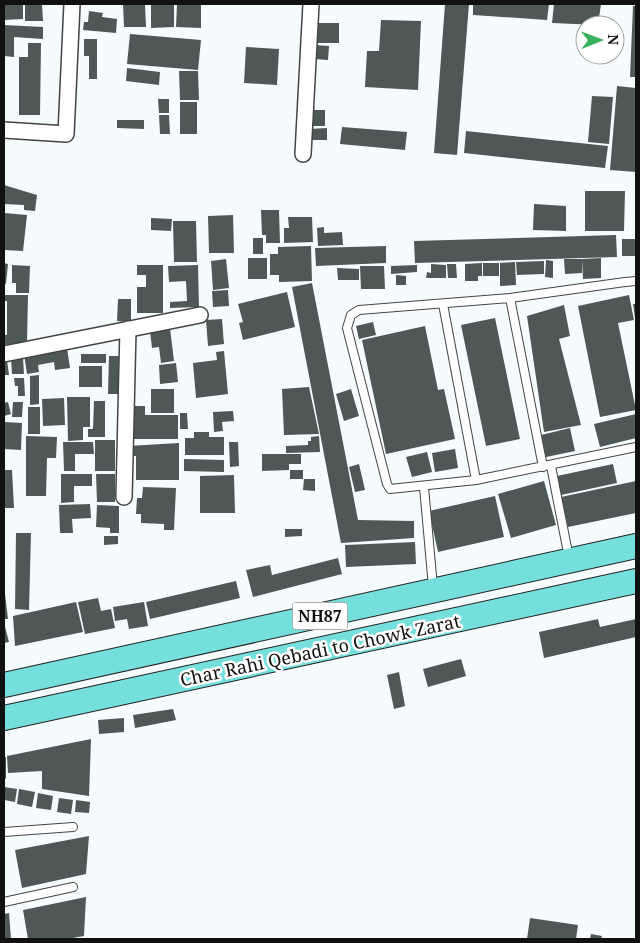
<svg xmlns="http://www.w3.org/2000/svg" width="640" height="943" viewBox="0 0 640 943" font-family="'Noto Serif',serif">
<rect width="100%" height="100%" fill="#f6fcfe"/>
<path fill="#4e5856" d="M4,4H23V19L4,20Z
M25,4H42L43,21H25Z
M123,4H145L146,27H124Z
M151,4H174V27L151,28Z
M177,4H201V28L176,27Z
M445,4H469L457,155L434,153Z
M473,4H549L547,20L473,15Z
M554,4H601L598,25L552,23Z
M633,6H636V77H630Z
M89,11L103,13L102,17L117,19L116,33L83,30L84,22H88Z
M381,20L421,21L418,90L365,87L367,51H379Z
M318,23H339V43H318Z
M4,25L43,27V39L14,37V57L4,56Z
M130,34L201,40L198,70L127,64Z
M84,39H97V79H89V56H84Z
M28,43H41L40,115H19V57H28Z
M314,45L329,46L328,60L314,59Z
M246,47L279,49L277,85L244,83Z
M127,68L160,72L159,85L126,81Z
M179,71H198L199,100H180Z
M617,86L636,88V172L610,170Z
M592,96L613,97L609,144L588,142Z
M158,99H169V113H159Z
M180,102H197V134H180Z
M312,110H325V126H311Z
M159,115H169L170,134H160Z
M117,120H144V129L117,128Z
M342,127L407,132L405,150L340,144Z
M327,128V140H309V129Z
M466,131L608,146L605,168L464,153Z
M4,185L37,195L35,211L24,210V205L4,204Z
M585,191H625L624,231H585Z
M534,204L566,206V231L533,230Z
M261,210H279L280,243H266V235H262Z
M4,213L27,215L23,251L4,250Z
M233,215L234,253H209L208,216Z
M288,217H312L313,242L284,243V228H289Z
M151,218L172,219L171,231L151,230Z
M173,221H196L197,262H174Z
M324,227V233L342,232L343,245L318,246L317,228Z
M616,235L617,257L415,263L414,241Z
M253,238H263V254H253Z
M622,239H636V256H622Z
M311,246L312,281L279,282V275H270V254H278V247Z
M386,246V263L316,266L315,248Z
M248,258H267V279H248Z
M601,258V278L583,279L582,259Z
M226,259L229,288L213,290L211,261Z
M564,259H582V273L565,274Z
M546,260L553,261V278L545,277Z
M544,261V274L517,275L516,262Z
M515,262L516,285L500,286V263Z
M4,263L8,264L6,284L4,283Z
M482,263V276H478V281H465V264Z
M483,263H499V276H483Z
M431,264L446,265V278H426L427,272L431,273Z
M447,264H456L457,278H448Z
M12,265L30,266L29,293H16V283H12Z
M137,265H163V313H137V287H146V275H137Z
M198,265L199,307L170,308V302L187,301L186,281L169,282L168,266Z
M417,265V272L391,274V266Z
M360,266H384L385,289H361Z
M337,268L359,269V280H338Z
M396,275L406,276V285H396Z
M312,283L358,520L414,521V538L341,543L292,287Z
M228,290L229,306L213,307L212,291Z
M287,292L295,327L243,340L239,323L243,322L238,304Z
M4,295H28L27,342L4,345V335H7V301H4Z
M629,295L634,320L618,323L636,410L600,417L578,306Z
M118,299H131V322L117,321Z
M633,304H636V318H635Z
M564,305L570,336L559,339L581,425L544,432L527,316Z
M495,318L520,439L486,446L461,325Z
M222,319L224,344L208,346L206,320Z
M373,322L376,335L359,339L356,326Z
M425,326L438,390L444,389L455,439L386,454L362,340Z
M170,328L174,361L161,363L159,347L152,348L150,331Z
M67,348L70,368L55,370L54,362L38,365L39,372L27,374L24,354Z
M224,351L228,394L196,398L193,363L217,360L216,352Z
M81,354H106V363H81Z
M109,356H119L118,394H108Z
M11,358H23L24,374H12Z
M7,360L9,375H4V361Z
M176,363L178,382L160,384L159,365Z
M79,366H102V387H79Z
M39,375V404L30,405V376Z
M14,378H24L25,396H18V386H15Z
M309,387L319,434L284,435L282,389Z
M151,389H174V413H151Z
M351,389L359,416L344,421L336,394Z
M67,397H90V427H83V440L68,441Z
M64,398L65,425L43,426L42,399Z
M94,401H105V437H88V429H93Z
M8,402L11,414L4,416V403Z
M13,402H23L22,417H12Z
M130,406H145V415H178V439H130Z
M28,407H40V434H28Z
M233,411L234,421L222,422L223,431L214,432L213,412Z
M180,413H187L188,429H180Z
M636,414V438L600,447L594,424Z
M4,422L22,423L21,450L4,449Z
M570,428L575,451L546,457L541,435Z
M194,432H209V437H224V455H185V438H194Z
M26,436L57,437L56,458H47L46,496H26Z
M319,436L320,452L286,453V446L308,445V441H311V437Z
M95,440H115V471H95Z
M63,442H93L94,454H75V471H64Z
M229,442H238L239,466L230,467Z
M179,443V480H136V456H128V446Z
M455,449L458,468L435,472L432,453Z
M427,452L432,472L412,477L406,457Z
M262,454H301V464H289V470L262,471Z
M184,459L224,460V472L184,471Z
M359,464L365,490L355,492L349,467Z
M613,464L617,483L561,495L557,476Z
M4,470H12L14,508H4Z
M290,470H303V479H290Z
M61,474H92V486H74V502L61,503Z
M96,474H115V502H97Z
M234,475L235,513H200V476Z
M304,479H315V491L303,490Z
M544,481L556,525L511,538L498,494Z
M636,481V513L568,527L561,497Z
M143,487L176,488L174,530H164V524L141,523V514H136L137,498H142Z
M495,496L504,537L438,552L429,511Z
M90,504L91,518L72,519L73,533H60L59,505Z
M97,505L119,506V533H110V528L96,527Z
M285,529H302V536L285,537Z
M16,533H31L29,610L15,609Z
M104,536H118V544L104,545Z
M415,542L416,564L346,567L345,545Z
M338,558L342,574L253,597L246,570L270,565L272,575Z
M236,581L240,598L150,619L146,602Z
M4,594H5L8,619H4Z
M98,598L101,611L111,609L115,628L85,634L78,602Z
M76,602L83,632L15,646L13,616Z
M144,602L148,626L129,629L127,619L115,621L113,607Z
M598,619L600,627L636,619V637L544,658L539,632Z
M4,623L9,642L4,643Z
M461,659L466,676L428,687L423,669Z
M399,672L405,706L394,709L387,675Z
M173,709L176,720L135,728L133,715Z
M124,718V732L99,734L98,720Z
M91,739L89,796L42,789V771L8,773L7,756Z
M4,757H6V779L4,778Z
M4,787L17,789L15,802L4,800Z
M19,789L35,792L32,807L17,804Z
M38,793L53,796L51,810L36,808Z
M59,798L73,800L71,814L57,812Z
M76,800L90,802L89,813L75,812Z
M89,836L86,874L22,888L15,850Z
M86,897L84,936L67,939H28L23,910Z
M9,913L11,939H4V914Z
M530,918L578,925L576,939H527Z
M591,934L602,936L601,939H590Z"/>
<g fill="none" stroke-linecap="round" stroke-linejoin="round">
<defs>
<path id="service" d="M636,281L625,282L510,298L359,310L351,315L347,328L387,484L390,489L476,480L636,447
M510,298L543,467
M443,304L476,480
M551,466L569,558
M424,487L433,587
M4,832L73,827
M4,902L73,887"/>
<path id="minor" d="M4,130L66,134L72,4
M303,154L311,4
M4,354L200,315
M124,497L128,329"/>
<path id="trunk" d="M4,685L636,546
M4,718L636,581"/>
</defs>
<use href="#service" stroke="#444" stroke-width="10"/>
<use href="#minor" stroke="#444" stroke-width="18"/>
<use href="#trunk" stroke="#222" stroke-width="26"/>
<use href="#service" stroke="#fff" stroke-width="8"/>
<use href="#minor" stroke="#fff" stroke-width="15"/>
<use href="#trunk" stroke="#75dfdb" stroke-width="24"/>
</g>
<g text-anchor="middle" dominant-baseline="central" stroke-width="5" stroke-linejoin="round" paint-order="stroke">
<rect fill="#fff" stroke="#585858" stroke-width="1" x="292.5" y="602.5" width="55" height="27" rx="4"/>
<g font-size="16" font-weight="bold" fill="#111">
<text x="320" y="616">NH87</text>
</g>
<g font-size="18" fill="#111" stroke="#fff">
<text transform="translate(320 650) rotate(-12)">Char Rahi Qebadi to Chowk Zarat</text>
</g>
</g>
<rect width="640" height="943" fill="none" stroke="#111111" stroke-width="10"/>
<g transform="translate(600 40) rotate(89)"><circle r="24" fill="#ffffff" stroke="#a0a0a0"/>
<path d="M0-4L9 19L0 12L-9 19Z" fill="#39b15e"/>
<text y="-8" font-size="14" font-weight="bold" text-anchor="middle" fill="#111111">N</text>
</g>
</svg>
